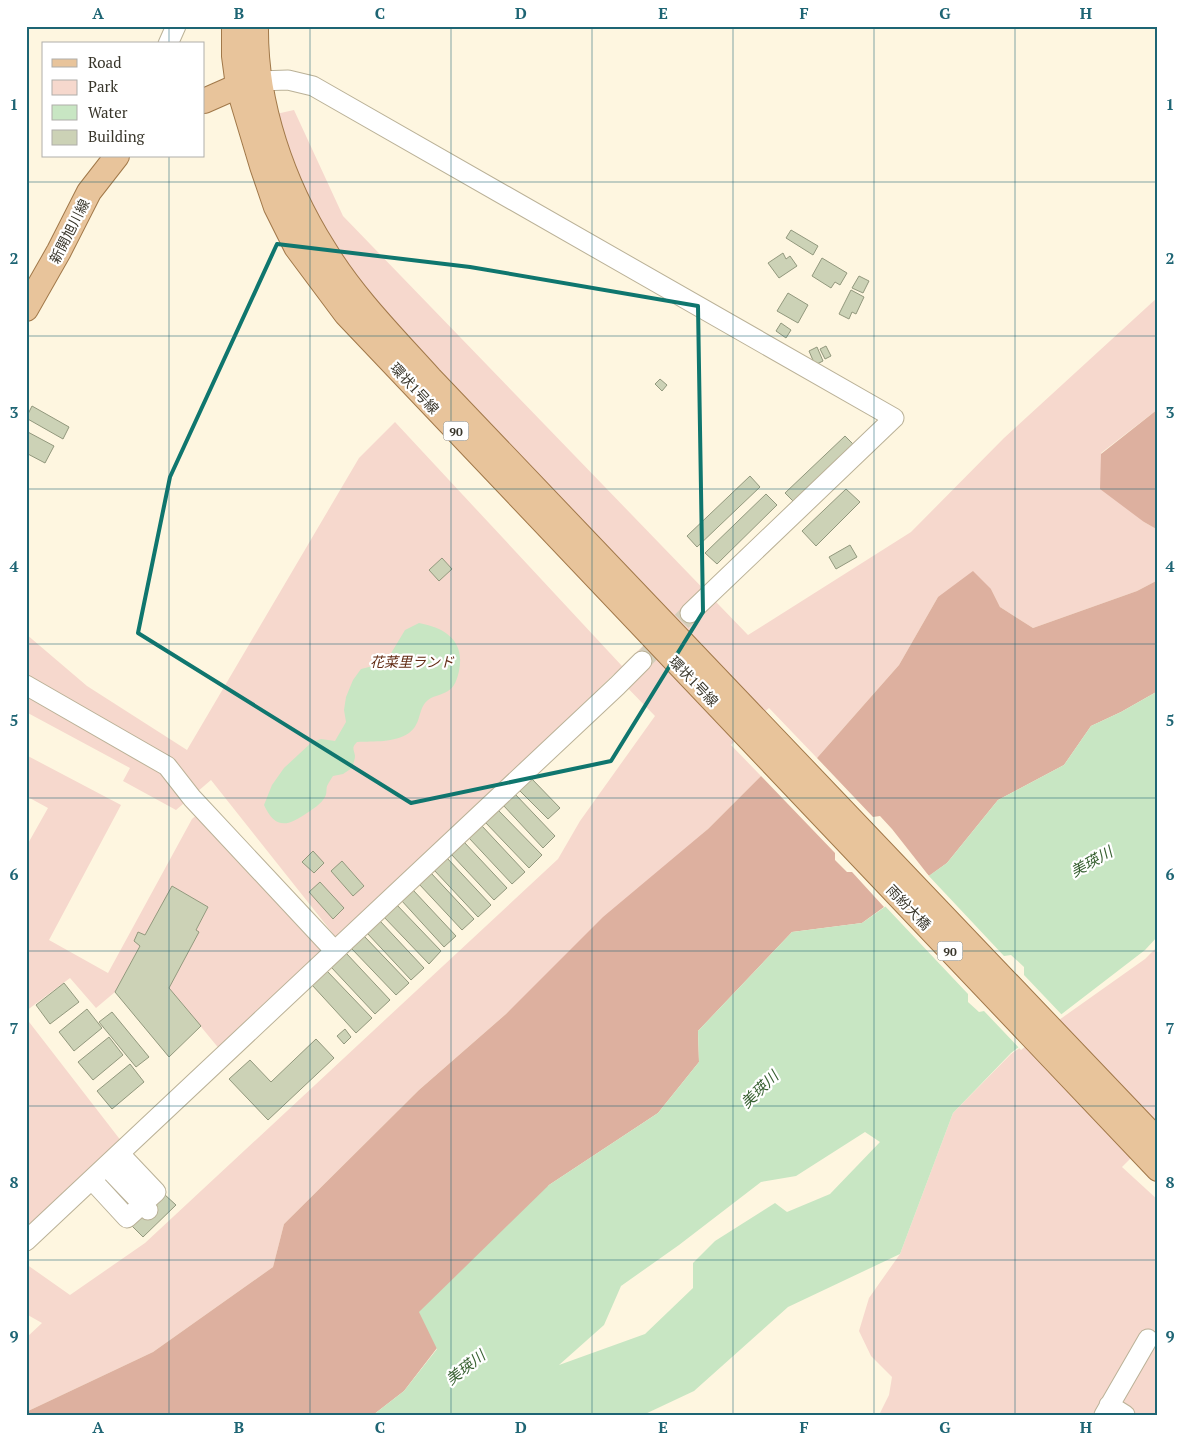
<svg xmlns="http://www.w3.org/2000/svg" width="1184" height="1441" viewBox="0 0 1184 1441" font-family="'PT Serif','Noto Sans JP',serif">
<rect width="100%" height="100%" fill="#fef6e0"/>
<path fill="#f6d8cd" d="M294,110L343,216L748,635L911,532L1004,438L1158,297V409L1101,453L1144,522L1158,530V580L1137,591L1033,628L1000,607L991,589L938,597L899,665L817,758L769,708L762,714L371,300L308,203L276,114Z
M395,422L622,666L647,642L738,738L731,745L761,776L708,829L506,1014L419,1090L284,1224L273,1267L153,1352L26,1412V1338L42,1323L26,1314V1264L70,1295L145,1243L558,859L580,821L655,716L614,674L338,940L211,780L176,810L123,781L130,768L26,712V634L87,686L187,750L359,458Z
M26,755L121,805L49,940L108,973L192,819L200,812L323,946L322,956L221,1051L169,988L199,932L196,930L208,907L172,886L115,992L96,1008L70,978L26,1011V847L48,808L26,796Z
M1158,946V1131L1122,1167L1158,1200V1415H879L889,1395L892,1377L871,1356L859,1331L869,1298L900,1254L953,1113L1011,1054L1145,959Z
M26,1018L132,1155L26,1253Z"/>
<path fill="#ddb09f" d="M1158,409V530L1144,522L1100,489L1101,454Z
M973,571L991,589L1000,607L1033,628L1137,591L1158,580V691L1121,712L1091,726L1064,765L998,800L947,863L929,876L892,829L880,816L873,817L817,758L899,665L938,597Z
M761,776L835,853V860L847,872H852L884,907L862,923L792,932L698,1031L699,1062L658,1113L549,1185L437,1348L404,1391L373,1415H26V1412L153,1352L273,1267L284,1224L419,1090L506,1014L603,917L708,829Z"/>
<path fill="#c8e6c3" fill-rule="evenodd" d="M419,623C446,628 465,641 459,671C457,679 455,687 448,691C441,696 431,695 425,703C418,712 421,724 409,733C394,743 374,741 357,742C351,748 354,749 355,756C355,759 353,765 352,768L343,774L333,776C331,779 329,782 327,786C326,790 327,794 325,797C321,804 313,809 307,813C287,827 275,829 264,805L272,785L284,768L312,742L321,739L335,741L346,722L344,710L346,697L353,680L361,669L373,666L390,655L405,630Z
M1158,691V936L1145,950L1011,1053L953,1113L900,1254L788,1307L694,1391L643,1415H373L404,1391L437,1349L419,1312L549,1185L658,1113L699,1062L698,1031L792,932L862,923L947,863L998,800L1064,765L1091,726L1121,712ZM865,1132L880,1142L830,1194L787,1212L775,1203L715,1241L693,1263V1288L645,1334L559,1365L604,1325L621,1286L679,1245L761,1182L796,1176Z"/>
<path fill="#fef6e0" d="M927,874L1004,956L1011,955L1024,967V975L1063,1016L1021,1050L984,1011L979,1012L968,1002V994L884,905Z"/>
<path fill="#ccd2b6" stroke="#92987d" d="M791,230L818,246L813,255L786,238Z
M783,253L786,259L790,256L797,266L779,278L768,263Z
M822,258L847,273L840,285L835,282L831,288L812,276Z
M859,276L869,281L863,293L852,288Z
M851,290L864,297L856,314L852,312L849,319L839,314Z
M788,293L808,305L798,323L777,311Z
M781,323L791,330L786,338L776,331Z
M826,346L831,356L825,359L820,349Z
M817,347L823,361L815,365L809,351Z
M660,379L667,385L662,391L655,384Z
M32,406L69,427L63,439L26,418Z
M26,431L54,446L45,463L26,453Z
M845,436L855,446L795,503L785,493Z
M750,476L760,487L697,547L687,536Z
M846,489L860,502L816,546L802,531Z
M766,494L777,505L717,564L705,553Z
M850,545L857,557L836,569L829,557Z
M442,558L452,569L439,581L429,570Z
M531,778L560,808L548,819L519,790Z
M515,794L555,836L543,848L503,805Z
M498,810L542,855L529,868L485,822Z
M482,826L525,872L512,884L469,838Z
M464,842L507,888L494,900L451,854Z
M313,851L324,863L314,873L302,862Z
M447,858L491,905L478,917L434,870Z
M342,861L364,886L353,896L331,871Z
M431,873L474,919L462,930L419,884Z
M320,882L344,908L333,919L309,892Z
M172,886L208,907L196,930L199,932L169,988L201,1026L169,1057L115,992L140,946L134,941L138,932L145,935Z
M413,890L456,936L444,947L401,900Z
M396,904L441,951L429,964L383,916Z
M380,921L424,968L411,980L367,933Z
M364,936L409,983L396,995L351,948Z
M346,953L390,1000L375,1014L331,967Z
M327,971L372,1018L356,1033L312,985Z
M64,983L79,1002L50,1024L36,1005Z
M87,1009L102,1028L74,1051L59,1032Z
M112,1012L149,1057L136,1067L99,1022Z
M345,1029L351,1037L344,1044L337,1036Z
M109,1037L123,1055L93,1080L78,1062Z
M316,1039L334,1058L268,1120L229,1079L250,1060L271,1082Z
M130,1064L144,1082L112,1109L97,1091Z
M164,1194L176,1205L143,1237L130,1224Z"/>
<g fill="none" stroke-linecap="round" stroke-linejoin="round">
<path stroke="#d6cfbc" stroke-width="19" stroke-dasharray="19 9" stroke-linecap="butt" d="M642,661L690,613"/>
<defs>
<path id="minor" d="M168,44L176,26
M259,81L288,80L313,86L894,418L690,613
M26,685L167,766L192,798L334,950
M106,1166L148,1210
M92,1180L127,1218L156,1192L120,1154
M26,1241L617,686L642,661
M1109,1405L1125,1415
M1104,1415L1148,1339"/>
<path id="major" d="M234,26V56L238,86L262,166L276,207L296,247L346,314L1158,1169
M256,26C255,104 283,184 324,249C353,297 393,337 430,378L1158,1141
M204,101L238,86L253,83
M26,309L59,251L89,192L117,156"/>
</defs>
<use href="#minor" stroke="#bab197" stroke-width="21"/>
<use href="#major" stroke="#a17849" stroke-width="26"/>
<use href="#minor" stroke="#fff" stroke-width="19"/>
<use href="#major" stroke="#e8c49b" stroke-width="24"/>
</g>
<path fill="none" stroke="#0f766e" stroke-width="4" stroke-linejoin="round" d="M277,244L470,267L698,306L703,612L611,761L411,803L138,633L170,477Z"/>
<path fill="none" stroke="#1e6574" stroke-width="1" stroke-opacity="0.55" d="M169,26V44M310,26V1415M451,26V1415M592,26V1415M733,26V1415M874,26V1415M1015,26V1415M169,156V1415M26,182H1158M26,336H1158M26,489H1158M26,644H1158M26,798H1158M26,951H1158M26,1106H1158M26,1260H1158"/>
<g text-anchor="middle" dominant-baseline="central" stroke-width="4.5" stroke-linejoin="round" paint-order="stroke">
<g fill="#fff" stroke="#74726a" stroke-width="1">
<rect x="443.5" y="421.5" width="25" height="19" rx="4"/>
<rect x="937.5" y="941.5" width="25" height="19" rx="4"/>
</g>
<g font-size="12" font-weight="bold" fill="#38352a">
<text x="456" y="431">90</text>
<text x="950" y="951">90</text>
</g>
<g font-size="14" fill="#38352a" stroke="#fff">
<text transform="translate(69 231) rotate(-63)">新開旭川線</text>
<text transform="translate(415 388) rotate(47)">環状1号線</text>
<text transform="translate(694 681) rotate(46)">環状1号線</text>
<text transform="translate(909 907) rotate(46)">雨紛大橋</text>
</g>
<g font-size="14" font-style="italic" fill="#612a12" stroke="#fff">
<text x="412" y="661">花菜里ランド</text>
</g>
<g font-size="15" font-style="italic" fill="#386132" stroke="#fff">
<text transform="translate(1091 861) rotate(-29)">美瑛川</text>
<text transform="translate(759 1089) rotate(-44)">美瑛川</text>
<text transform="translate(465 1367) rotate(-38)">美瑛川</text>
</g>
</g>
<rect width="1184" height="1441" fill="none" stroke="#ffffff" stroke-width="55"/>
<rect x="42" y="42" width="162" height="115" fill="#ffffff" stroke="#afaeaa"/>
<rect x="52" y="59" width="25" height="8" fill="#e8c49b" stroke="#afaeaa"/>
<text x="88" y="68" font-size="15" fill="#38352a">Road</text>
<rect x="52" y="80" width="25" height="15" fill="#f6d8cd" stroke="#afaeaa"/>
<text x="88" y="92" font-size="15" fill="#38352a">Park</text>
<rect x="52" y="105" width="25" height="15" fill="#c8e6c3" stroke="#afaeaa"/>
<text x="88" y="118" font-size="15" fill="#38352a">Water</text>
<rect x="52" y="130" width="25" height="15" fill="#ccd2b6" stroke="#afaeaa"/>
<text x="88" y="142" font-size="15" fill="#38352a">Building</text>
<rect x="28" y="28" width="1128" height="1386" fill="none" stroke="#1e6574" stroke-width="2"/>
<g font-size="16" text-anchor="middle" font-weight="bold" fill="#1e6574">
<text x="98" y="19">A</text>
<text x="239" y="19">B</text>
<text x="380" y="19">C</text>
<text x="521" y="19">D</text>
<text x="663" y="19">E</text>
<text x="804" y="19">F</text>
<text x="945" y="19">G</text>
<text x="1086" y="19">H</text>
<text x="14" y="110">1</text>
<text x="1170" y="110">1</text>
<text x="14" y="264">2</text>
<text x="1170" y="264">2</text>
<text x="14" y="418">3</text>
<text x="1170" y="418">3</text>
<text x="14" y="572">4</text>
<text x="1170" y="572">4</text>
<text x="14" y="726">5</text>
<text x="1170" y="726">5</text>
<text x="14" y="880">6</text>
<text x="1170" y="880">6</text>
<text x="14" y="1034">7</text>
<text x="1170" y="1034">7</text>
<text x="14" y="1188">8</text>
<text x="1170" y="1188">8</text>
<text x="14" y="1342">9</text>
<text x="1170" y="1342">9</text>
<text x="98" y="1433">A</text>
<text x="239" y="1433">B</text>
<text x="380" y="1433">C</text>
<text x="521" y="1433">D</text>
<text x="663" y="1433">E</text>
<text x="804" y="1433">F</text>
<text x="945" y="1433">G</text>
<text x="1086" y="1433">H</text>
</g>
</svg>
